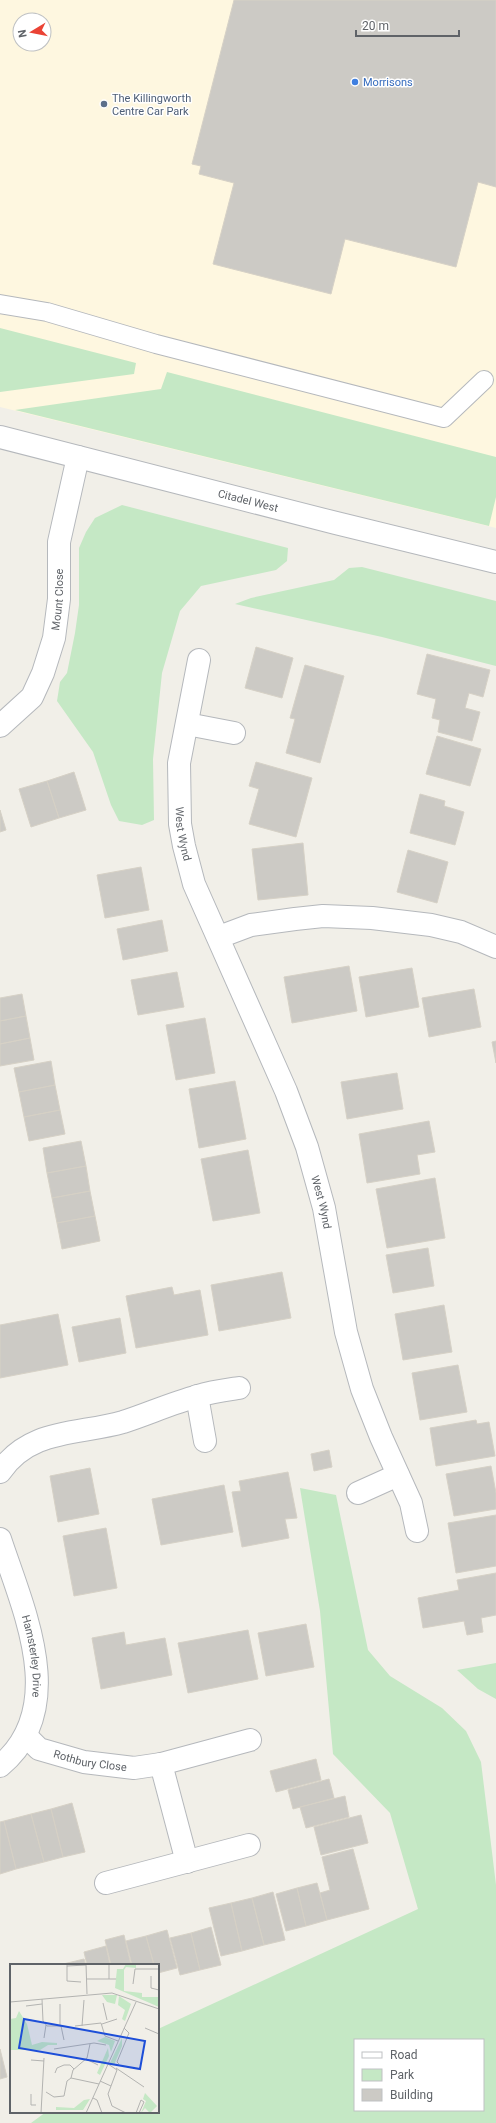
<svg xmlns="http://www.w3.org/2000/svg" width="496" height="2123" viewBox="0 0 496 2123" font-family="Roboto,sans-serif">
<rect width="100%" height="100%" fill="#f1efe8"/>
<path fill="#fef7e0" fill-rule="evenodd" d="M0,0H496V528L0,407ZM20,20H44V44H20Z"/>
<path fill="#c5e8c5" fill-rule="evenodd" d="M0,328L136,363L134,374L0,392Z
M167,372L496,457V497L489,526L15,410L161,389Z
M122,505L288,548L287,561L276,570L201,586L180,611L162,673L153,759L154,820L142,825L119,821L111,805L93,752L57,701L60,682L67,673L75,633L79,605V548L86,532L95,518Z
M362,567L496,601V666L382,637L235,604L251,598L334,580L349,568Z
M300,1488L336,1495L368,1650L390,1676L442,1708L466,1731L481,1762L496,1885V2123H31L46,2112H158V2029L418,1909L390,1813L333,1754L320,1611ZM355,2040H483V2110H355Z
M496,1663V1699L478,1689L457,1670Z"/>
<path fill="#cccac5" stroke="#d6d1c6" d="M234,0H496V187L478,182L456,267L345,239L331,294L213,264L234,183L199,174L201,166L192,164Z
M256,647L293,658L282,698L245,688Z
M427,654L490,670L483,697L469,693L465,708L480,712L472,741L438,732L440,720L432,718L436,699L417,694Z
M305,665L344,676L320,763L286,753L295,719L290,718Z
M437,736L481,749L470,786L426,774Z
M256,762L312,778L296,837L249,824L259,789L249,786Z
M74,772L86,810L59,818L47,781Z
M47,781L59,818L31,827L19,789Z
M420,794L445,801L444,806L464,812L455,845L410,833Z
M0,810L6,830L0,832Z
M303,843L308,895L258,900L252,849Z
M408,850L448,862L437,903L397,892Z
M141,867L149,910L105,918L97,875Z
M162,920L168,951L123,960L117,929Z
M349,966L357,1011L292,1023L284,977Z
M412,968L419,1007L366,1017L359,977Z
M177,972L184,1007L138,1015L131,980Z
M474,989L481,1027L429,1037L422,998Z
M22,994L26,1016L0,1021V998Z
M26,1016L30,1038L0,1044V1021Z
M205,1018L215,1073L176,1080L166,1025Z
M30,1038L34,1060L0,1066V1044Z
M496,1041V1063L492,1042Z
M51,1061L55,1085L19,1092L14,1068Z
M397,1073L403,1109L347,1119L341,1082Z
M235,1081L246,1139L199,1148L189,1089Z
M55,1085L60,1110L24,1117L19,1092Z
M60,1110L65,1134L29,1141L24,1117Z
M429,1121L435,1152L417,1155L420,1174L367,1183L359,1134Z
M81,1141L86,1166L47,1173L43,1148Z
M248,1150L260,1213L213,1221L201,1159Z
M86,1166L90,1191L52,1198L47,1173Z
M435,1178L445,1238L387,1248L376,1189Z
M90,1191L95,1216L57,1223L52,1198Z
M95,1216L100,1241L62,1249L57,1223Z
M428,1248L434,1286L393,1293L386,1255Z
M282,1272L291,1318L219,1331L211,1285Z
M172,1287L174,1295L200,1290L208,1335L136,1348L126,1296Z
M444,1305L452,1352L403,1360L395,1314Z
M58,1314L68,1365L0,1378V1325Z
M120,1318L126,1353L79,1362L72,1327Z
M458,1365L467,1412L420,1420L412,1373Z
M476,1420L477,1424L489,1422L495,1456L436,1466L430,1428Z
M329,1450L332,1467L314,1471L311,1454Z
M491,1466L496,1493V1509L454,1516L446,1474Z
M90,1468L99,1514L58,1522L50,1476Z
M288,1472L297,1518L285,1519L289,1538L242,1547L232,1492L241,1491L239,1481Z
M224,1485L233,1532L161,1545L152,1499Z
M496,1515V1566L456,1573L448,1523Z
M106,1528L117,1588L74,1596L63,1536Z
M496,1573V1615L481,1618L483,1632L467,1635L464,1621L423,1628L418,1598L459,1590L457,1580Z
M306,1624L314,1667L266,1676L258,1633Z
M248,1630L258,1679L188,1693L178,1643Z
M124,1632L126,1645L165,1638L172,1675L101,1689L92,1638Z
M316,1759L321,1780L276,1792L270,1771Z
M329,1779L334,1798L293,1809L288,1790Z
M345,1796L349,1817L306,1828L300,1807Z
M72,1803L85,1852L63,1857L51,1809Z
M51,1809L63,1857L44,1862L31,1814Z
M31,1814L44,1862L16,1869L4,1821Z
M361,1815L368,1843L321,1855L314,1827Z
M4,1821L16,1869L0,1874V1822Z
M353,1849L369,1909L327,1920L320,1893L330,1890L322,1857Z
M317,1883L327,1920L306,1926L297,1888Z
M297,1888L306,1926L286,1931L276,1894Z
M273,1892L285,1940L264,1945L252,1898Z
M252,1898L264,1945L242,1951L231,1903Z
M231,1903L242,1951L221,1956L209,1908Z
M211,1927L221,1965L200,1970L191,1933Z
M167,1930L177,1968L158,1973V1965H154L146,1936Z
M191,1933L200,1970L180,1975L170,1938Z
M124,1935L131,1965H111L105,1940Z
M146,1936L154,1965H132L126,1941Z
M106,1946L110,1965H87L84,1952Z
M84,1959L86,1965H59Z
M0,2049L7,2077L0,2079Z"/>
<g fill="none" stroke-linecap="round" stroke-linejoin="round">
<defs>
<path id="service" d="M0,304L47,312L156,344L444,418L484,380"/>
<g id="minor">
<path id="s1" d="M199,660L179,763L180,824L184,846L194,884L286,1091L307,1147L324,1208L346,1332L362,1389L381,1437L411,1503L417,1531"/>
<path d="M187,724L234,733"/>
<path id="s2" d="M0,726L32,697L43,673L54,638L59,599V542L78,457"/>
<path d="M219,937L251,925L295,919L323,916L372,918L431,925L461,932L496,947"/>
<path d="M197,1396L205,1441"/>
<path d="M0,1472C30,1428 78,1435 123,1422C148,1414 172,1403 198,1396C211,1392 226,1390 239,1388"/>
<path d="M358,1493L398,1475"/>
<path id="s3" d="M0,1539C23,1609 70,1708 0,1766"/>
<path id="s4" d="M26,1736L39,1749L84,1762L134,1768L161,1764L250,1740"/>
<path d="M161,1764L187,1862"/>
<path d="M106,1883L249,1845"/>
</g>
<g id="tertiary">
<path id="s5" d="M0,437L336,523L496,562"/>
</g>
</defs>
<use href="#service" stroke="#b5b8bc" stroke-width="20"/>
<use href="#minor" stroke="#b5b8bc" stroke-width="24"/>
<use href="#tertiary" stroke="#b5b8bc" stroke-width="24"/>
<use href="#service" stroke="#fff" stroke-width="18"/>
<use href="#minor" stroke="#fff" stroke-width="22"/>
<use href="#tertiary" stroke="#fff" stroke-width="22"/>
</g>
<circle fill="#3f7fe0" stroke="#fff" stroke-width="1.5" cx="355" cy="82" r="4"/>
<circle fill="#5c6f8a" stroke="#fff" stroke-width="1.5" cx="104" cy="104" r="4"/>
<g text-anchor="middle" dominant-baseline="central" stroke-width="3" stroke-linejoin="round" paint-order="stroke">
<g font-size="11" fill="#366cbe" stroke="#fff" text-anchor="start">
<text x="363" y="82">Morrisons</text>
</g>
<g font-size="11" fill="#4e5e75" stroke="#fff" text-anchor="start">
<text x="112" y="98">The Killingworth<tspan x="112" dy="13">Centre Car Park</tspan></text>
</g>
<g font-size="11" fill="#5f6368" stroke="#fff">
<text stroke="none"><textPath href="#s5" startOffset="256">Citadel West</textPath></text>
<text stroke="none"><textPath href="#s2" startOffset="145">Mount Close</textPath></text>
<text stroke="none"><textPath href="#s1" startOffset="176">West Wynd</textPath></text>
<text stroke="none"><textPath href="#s1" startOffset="571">West Wynd</textPath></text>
<text stroke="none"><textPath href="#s3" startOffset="122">Hamsterley Drive</textPath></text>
<text stroke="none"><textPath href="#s4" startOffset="71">Rothbury Close</textPath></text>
</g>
</g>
<g transform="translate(10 1964)">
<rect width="149" height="149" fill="#f1efe8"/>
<path d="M116,0H126V4L116,3L114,6V27L132,29V33H149V43L105,24L107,5H113ZM92,31H107L105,40L97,38ZM109,32L121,40L115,57L112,55L115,46L108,41ZM9,47L17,60L22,81L32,78L47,79V81H38L30,86H0V55L6,54ZM95,73L105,77L101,88L99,81L87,77ZM112,74V82L104,101L100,99ZM98,84L99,92L90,111L87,109ZM135,129L147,142L140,149L135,144L131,149L136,137L133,135ZM80,135L73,146H46V143L64,144L74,136Z" fill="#c5e8c5"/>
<path fill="none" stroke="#b3b3b1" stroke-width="1" d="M57,0V17L71,18M76,0L77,30M57,2L76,1M141,12V24L149,26M76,15H106M99,15V0M123,20L125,5H149M32,35L33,57L37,62H51L54,76M0,38L102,29L149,45M93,39L97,56M50,40V61M16,42L32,40M92,60L107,55M65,62L91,59L95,72L108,77M72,62L74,36M135,64L149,70M34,74L36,61M44,85L84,79L96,81M76,95L88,101M21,96L34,97M0,98V138M98,100L107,106L98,130L102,142L116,149M109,100L107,98L119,69L114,64M106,104L134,123M45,109L47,104L54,101H60L64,105M61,114L63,106L77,94L80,80M90,117L101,122M36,128L44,133L54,132L57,117L61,114L89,120M21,130V141H26M83,134L87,136L92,149M31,149L34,94M76,149L126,38M126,149L131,136L134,138L129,149"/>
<path fill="#1d4ed8" fill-opacity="0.15" stroke="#1d4ed8" stroke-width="2" d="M14,55L135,77L130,105L9,84Z"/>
<rect width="149" height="149" fill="none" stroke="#5f6368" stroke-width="2"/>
</g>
<rect x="354" y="2039" width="130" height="72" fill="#ffffff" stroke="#bfc1c3"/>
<rect x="362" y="2052" width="20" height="6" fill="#ffffff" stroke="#bfc1c3"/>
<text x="390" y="2059" font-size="12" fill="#5f6368">Road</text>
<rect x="362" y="2069" width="20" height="12" fill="#c5e8c5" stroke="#bfc1c3"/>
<text x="390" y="2079" font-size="12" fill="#5f6368">Park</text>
<rect x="362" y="2089" width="20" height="12" fill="#cccac5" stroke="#bfc1c3"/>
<text x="390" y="2099" font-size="12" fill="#5f6368">Building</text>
<g transform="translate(32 32) rotate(260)"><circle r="19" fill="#ffffff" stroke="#bfc1c3"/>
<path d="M0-3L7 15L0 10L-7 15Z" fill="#ea4335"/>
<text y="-6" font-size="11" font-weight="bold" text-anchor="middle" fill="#5f6368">N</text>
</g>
<path d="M356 30v6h103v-6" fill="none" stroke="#5f6368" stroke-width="2"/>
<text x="362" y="30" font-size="12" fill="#5f6368" stroke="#ffffff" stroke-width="3" paint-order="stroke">20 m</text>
</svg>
